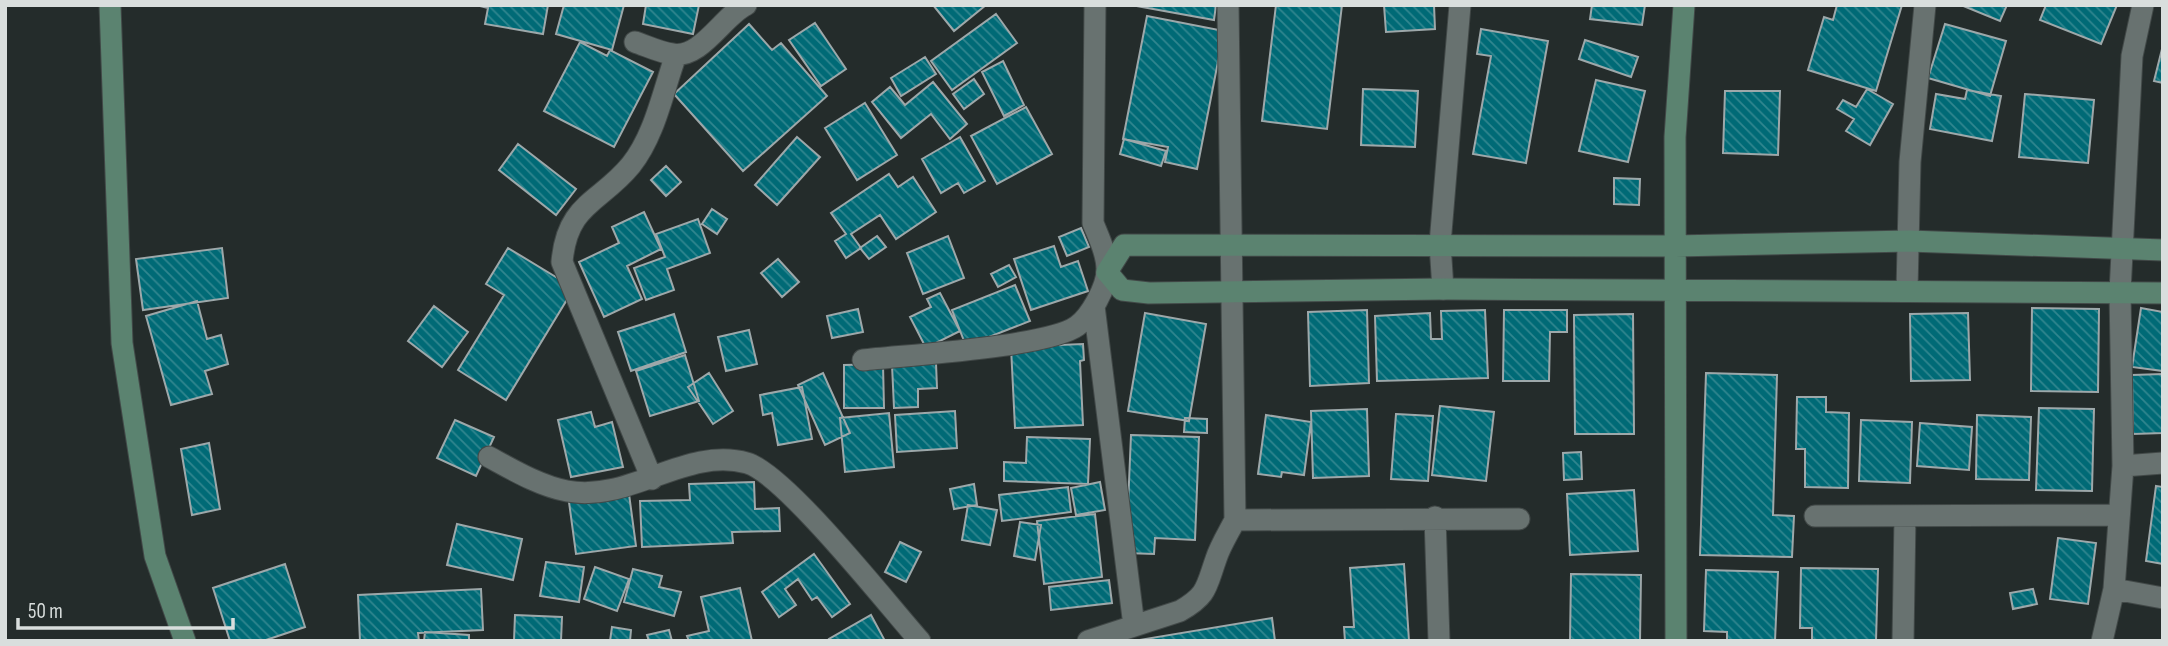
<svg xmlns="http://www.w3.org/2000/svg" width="2168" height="646" viewBox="0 0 2168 646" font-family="'Sofia Sans Condensed',sans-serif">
<defs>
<pattern id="building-back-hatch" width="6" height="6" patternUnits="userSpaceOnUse" patternTransform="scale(1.75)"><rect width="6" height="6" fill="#006a76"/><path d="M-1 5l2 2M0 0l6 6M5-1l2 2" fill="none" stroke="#31868f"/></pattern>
</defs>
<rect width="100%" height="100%" fill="#242c2b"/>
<path fill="url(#building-back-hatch)" stroke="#9da8aa" stroke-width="2" d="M476,5H548L543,34L485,24L488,8Z
M564,5H624L612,50L556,34Z
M646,5H699L693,34L643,24Z
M933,5H986L954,31Z
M1131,5H1216L1214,20Z
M1276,5H1342L1327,129L1262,121Z
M1384,5H1434L1435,29L1386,32Z
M1592,5H1645L1642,25L1590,19Z
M1837,5H1902L1876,91L1808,70L1824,17L1833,20Z
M1961,5H2007L2000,21Z
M2046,5H2117L2101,44L2040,20Z
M996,14L1017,43L952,90L931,61Z
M1147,16L1224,31L1197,169L1165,162L1168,147L1123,139Z
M815,23L846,69L821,86L789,40Z
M749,24L772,50L781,43L827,96L743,171L674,94Z
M1945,24L2006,41L1990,96L1928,78Z
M1481,29L1548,41L1526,163L1473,154L1491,56L1477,54Z
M1585,40L1638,57L1631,77L1579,59Z
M580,42L607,56L610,50L653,72L614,147L544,111Z
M2163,45V83L2154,81Z
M925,57L936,74L901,96L891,78Z
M1003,61L1024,105L1004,116L982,72Z
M974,79L984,94L964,109L953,94Z
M1596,80L1645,91L1628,162L1579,151Z
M933,82L967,124L950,139L931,114L901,138L872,102L890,87L905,105Z
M1363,89L1418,91L1415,147L1361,145Z
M1867,89L1893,104L1870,145L1846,131L1854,119L1837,109L1843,100L1856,107Z
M1967,90L2001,96L1992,141L1930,129L1936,94L1965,99Z
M1725,91H1780L1778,155L1723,153Z
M2025,94L2094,100L2088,163L2019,157Z
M865,103L897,155L857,180L825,128Z
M1026,107L1052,154L997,184L971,136Z
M797,137L820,157L777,205L755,185Z
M960,137L985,181L964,193L958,183L941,193L922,159Z
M1124,139L1166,151L1161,166L1120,154Z
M518,144L576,189L556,215L499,170Z
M666,166L681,182L666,196L651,180Z
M889,174L898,187L913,177L936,212L896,239L880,215L851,234L861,248L846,258L835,241L846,234L831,213Z
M1614,178L1640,179L1639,205L1614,204Z
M712,209L727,219L717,234L702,224Z
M644,212L661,249L627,266L642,299L604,317L579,262L619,243L612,227Z
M698,219L710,253L667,269L674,290L646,300L634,268L665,257L656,234Z
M1081,228L1089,247L1067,256L1059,237Z
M877,236L886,247L869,259L860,248Z
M948,236L964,278L923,294L907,253Z
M1054,246L1061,267L1078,261L1088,291L1031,310L1014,259Z
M222,248L228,298L143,310L136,259Z
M508,248L574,288L506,400L458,370L504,295L486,284Z
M778,259L799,282L782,297L761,273Z
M1009,265L1016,277L998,287L991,274Z
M1015,285L1030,321L966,346L952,310Z
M940,293L960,331L926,348L910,317L931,307L927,299Z
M197,301L207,339L221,335L228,364L205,371L212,394L171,405L146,316Z
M434,306L468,332L442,367L408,341Z
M2032,308L2099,309L2098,392L2031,391Z
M2141,308L2163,312V371L2132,367Z
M858,309L863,332L832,338L827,316Z
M1367,310L1369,383L1310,386L1308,312Z
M1485,310L1488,378L1377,381L1375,316L1430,313L1431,339H1442L1441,311Z
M1504,310H1567V332H1550L1549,381H1503Z
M1145,313L1206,324L1189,421L1128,411Z
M1968,313L1970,380L1911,381L1910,314Z
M674,314L686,352L631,371L618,332Z
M1633,314L1634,434H1575L1574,315Z
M749,330L757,364L726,371L718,337Z
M1083,344L1084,360L1080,361L1083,425L1015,428L1011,347Z
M685,355L699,401L650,416L636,371Z
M936,363L937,388L918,389V407L894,408L892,365Z
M883,364L884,408H844V365Z
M709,373L733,411L713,424L688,387Z
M823,373L850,433L825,445L798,385Z
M1706,373L1777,375L1773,515L1794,516L1792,557L1700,555Z
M2163,374V433L2133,434L2132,375Z
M802,387L812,439L778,445L772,413L763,415L760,395Z
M1797,397H1826V412L1849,413L1848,488L1805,487V449H1796Z
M1440,406L1494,412L1486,481L1432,475Z
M2039,408L2094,409L2092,491L2036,490Z
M1367,409L1369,476L1313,478L1311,411Z
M955,411L957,448L897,452L895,415Z
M591,412L595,427L612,422L623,467L571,477L558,420Z
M889,413L894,467L845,472L840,418Z
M1396,414L1433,416L1428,481L1391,479Z
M1266,415L1311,422L1304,475L1282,472L1281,477L1258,474Z
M1977,415L2031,417L2029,480L1976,479Z
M1185,418L1207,419V433L1184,432Z
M455,420L494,437L476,476L437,458Z
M1861,420L1912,422L1910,483L1859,481Z
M1920,423L1972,427L1969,470L1917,466Z
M1131,435L1199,437L1195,540L1155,538L1154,554L1126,553Z
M1027,437L1090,439L1088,484L1004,481V462L1026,463Z
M209,443L220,509L192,515L181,449Z
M1581,452L1582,479L1564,480L1563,453Z
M754,482L755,509L779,508L780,531L732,532L733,543L642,547L640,501L690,500L689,484Z
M1100,482L1105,510L1076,515L1071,488Z
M974,484L977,505L954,509L950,489Z
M2156,486L2163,487V564L2146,561Z
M1068,487L1071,512L1002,521L999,495Z
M1634,490L1638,551L1570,555L1567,494Z
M629,494L636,546L576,554L569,502Z
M968,505L997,510L990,545L962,540Z
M1095,514L1102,577L1044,584L1037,521Z
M1020,522L1041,525L1035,560L1014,556Z
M457,524L522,539L513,580L447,565Z
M2058,538L2096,543L2088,604L2050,599Z
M900,542L921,552L906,582L885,572Z
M814,554L850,604L832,617L817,597L812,600L798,579L785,589L796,605L779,617L762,592Z
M546,562L584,567L579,602L540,596Z
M285,564L305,627L263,641H230L213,588Z
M1404,564L1409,641H1345L1344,627H1354L1350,568Z
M595,567L629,579L617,611L584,599Z
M1801,568L1878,569L1876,641H1812V628H1800Z
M633,569L662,576L659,587L681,592L674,616L624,602Z
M1706,570L1778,572L1775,641H1727V632L1704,631Z
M1571,574L1641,575L1640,641H1570Z
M1109,580L1112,603L1051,610L1049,587Z
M740,588L752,641H689L687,636L709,631L701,597Z
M481,589L483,630L418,633L419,641H360L358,595Z
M2033,589L2037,604L2013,609L2010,593Z
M515,615L562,617L561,641H514Z
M871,615L885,641H830L829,639Z
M1272,618L1275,641H1139V640Z
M612,627L631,630L630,641H610Z
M669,630L672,641H649L647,635Z
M425,632L469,635V641H424Z"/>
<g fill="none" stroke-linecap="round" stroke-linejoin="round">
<defs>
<path id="street" d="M635,42C647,46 661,53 673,54C701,59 723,16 746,5
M1443,289L1440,244L1460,5
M1907,290L1910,162L1925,5
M1094,306L1134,626
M863,360C906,355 1048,347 1077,326C1090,317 1107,287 1107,270C1107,254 1099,238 1093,223L1095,5
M489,457C513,470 540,486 567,491C630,503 686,446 747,463C785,474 888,605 920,641
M2123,466L2163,463
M652,479L562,262C567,203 600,203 631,165C655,135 663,91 676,55
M1815,516L2118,515
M1435,517L1439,641
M1235,520L1519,519
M2114,589L2163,598
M1088,641L1180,611C1208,595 1206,587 1216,559C1220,546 1229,532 1235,520L1228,5
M1903,641L1905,516
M2102,641L2114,589L2123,466L2120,292L2132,56L2143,5"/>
<path id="secondary" d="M110,5L122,343L155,556L185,641
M2163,250L1909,241L1675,246L1124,245L1107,272L1122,290L1149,293L1443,289L2163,293
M1676,641L1675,137L1684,5"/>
</defs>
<use href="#street" stroke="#424948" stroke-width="23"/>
<use href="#secondary" stroke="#424948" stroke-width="23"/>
<use href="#street" stroke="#687270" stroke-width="21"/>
<use href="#secondary" stroke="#5b8370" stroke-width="21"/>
</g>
<rect width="2168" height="646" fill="none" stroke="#d9dedd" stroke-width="14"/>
<path d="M18 618v10h215v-10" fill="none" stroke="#d9dedd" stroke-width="3.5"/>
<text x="28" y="618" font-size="21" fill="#d9dedd" stroke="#242c2b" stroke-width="5" paint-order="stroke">50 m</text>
</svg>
